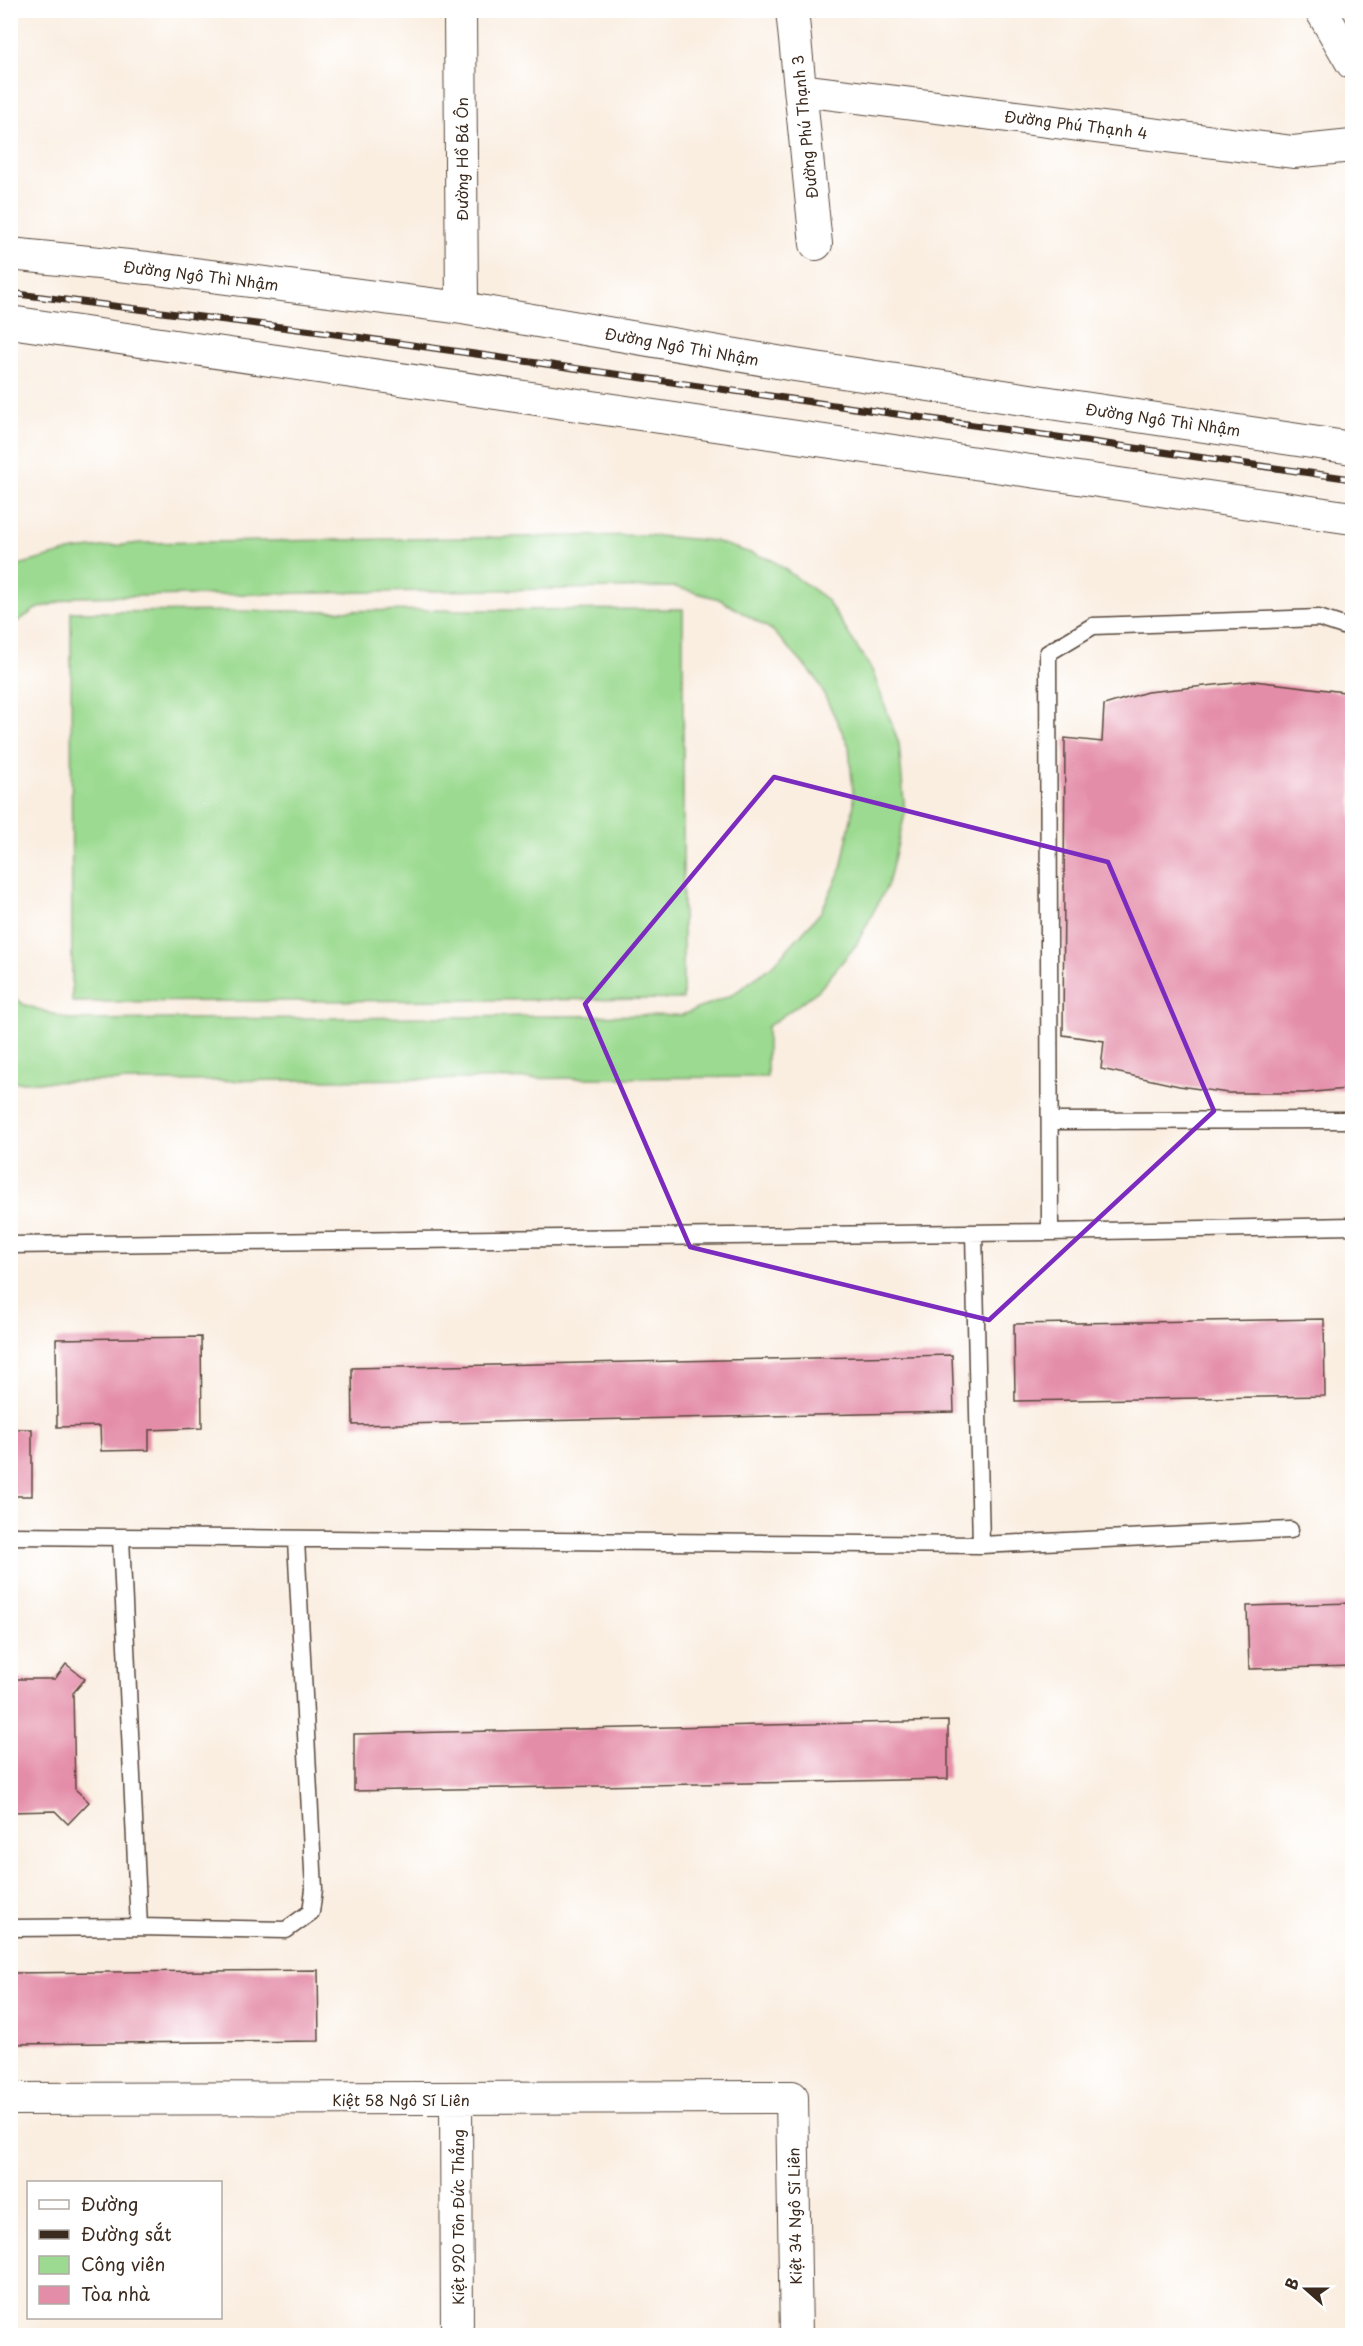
<svg xmlns="http://www.w3.org/2000/svg" width="1363" height="2346" viewBox="0 0 1363 2346" font-family="'Playpen Sans',sans-serif">
<rect width="100%" height="100%" fill="#fff"/>
<filter id="ink" filterUnits="userSpaceOnUse"><feTurbulence type="fractalNoise" baseFrequency=".0167" numOctaves="2"/><feDisplacementMap in="SourceGraphic" scale="12" xChannelSelector="R" yChannelSelector="G"/><feConvolveMatrix kernelMatrix="1 2 1 2 8 2 1 2 1" color-interpolation-filters="sRGB"/></filter>
<filter id="wash" filterUnits="userSpaceOnUse"><feTurbulence type="fractalNoise" baseFrequency=".008" numOctaves="4" result="noise"/><feDisplacementMap in="SourceGraphic" scale="24" xChannelSelector="R" yChannelSelector="G"/><feGaussianBlur stdDeviation="1.35" result="paint"/><feColorMatrix in="noise" values="0 0 0 0 0 0 0 0 0 0 0 0 0 0 0 0 0 1.4 0 .05"/><feComposite in="paint" operator="in"/></filter>
<g filter="url(#wash)">
<rect width="100%" height="100%" fill="#faeee1"/>
<path fill="#9bda90" stroke="#6b8257" stroke-width="1.5" d="M646,535L714,541L772,560L826,599L872,670L899,744L905,814L888,884L856,945L819,990L767,1027V1077L11,1082V995L25,1005L72,1020L682,1015L732,995L773,965L821,912L841,869L854,804L849,746L816,678L772,630L719,599L675,587L76,597L36,609L11,626V567L74,550L141,543Z
M683,609V999L72,1002L71,612Z"/>
<g id="blocks">
<path fill="#e48da9" d="M1254,681L1352,693V1087L1346,1089L1304,1093H1228L1179,1086L1101,1069L1104,1041L1063,1035L1065,738L1102,742L1104,705L1147,692Z
M1324,1319L1325,1396L1015,1401L1014,1324Z
M201,1337L202,1428L149,1430V1450L101,1451L100,1426L57,1427L56,1339Z
M952,1355L954,1412L353,1425L352,1368Z
M10,1429H32V1496H10Z
M1352,1603V1666L1249,1669L1247,1606Z
M66,1664L85,1679L73,1693L75,1789L89,1802L68,1824L55,1811L10,1812V1679H55Z
M948,1721V1779L354,1791V1734Z
M318,1970L319,2041L10,2044V1973Z"/>
</g>
</g>
<g filter="url(#ink)">
<use href="#blocks" fill-opacity="0" stroke="#58473b" stroke-width="1.5"/>
<g fill="none" stroke-linecap="round" stroke-linejoin="round">
<defs>
<path id="lane" d="M1051,1121L1352,1120
M1050,1232L1048,653L1093,626L1319,618L1352,629
M974,1233L981,1545
M10,1245L1050,1232L1352,1226
M10,1536L981,1545L1290,1530
M121,1538L139,1927
M10,1928L139,1927L286,1930L311,1912L314,1889L296,1540"/>
<path id="street" d="M460,10L462,308
M792,10L816,244
M1321,10L1352,63
M801,90L1293,152L1352,146
M10,254L148,268L462,308L795,365L1352,448
M10,322L1352,518
M456,2098L457,2336
M10,2099L792,2097L796,2336"/>
</defs>
<use href="#lane" stroke="#58473b" stroke-width="19"/>
<use href="#street" stroke="#58473b" stroke-width="34"/>
<use href="#lane" stroke="#fff" stroke-width="16"/>
<use href="#street" stroke="#fff" stroke-width="32"/>
<defs>
<path id="rail" d="M10,293L321,332L1352,479"/>
</defs>
<use href="#rail" stroke="#3b2a1e" stroke-width="7"/>
<use href="#rail" stroke="#fff" stroke-width="4.5" stroke-dasharray="14" stroke-linecap="butt"/>
</g>
</g>
<path fill="none" stroke="#7b2cbf" stroke-width="4.5" stroke-linejoin="round" d="M774,777L1108,862L1214,1111L989,1320L690,1247L585,1004Z"/>
<g text-anchor="middle" dominant-baseline="central" stroke-width="4.5" stroke-linejoin="round" paint-order="stroke">
<g font-size="15" fill="#3b2a1e" stroke="#fff">
<text transform="translate(1076 124) rotate(7)">Đường Phú Thạnh 4</text>
<text transform="translate(804 127) rotate(-96)">Đường Phú Thạnh 3</text>
<text transform="translate(461 159) rotate(-90)">Đường Hồ Bá Ôn</text>
<text transform="translate(201 275) rotate(7)">Đường Ngô Thì Nhậm</text>
<text transform="translate(682 346) rotate(10)">Đường Ngô Thì Nhậm</text>
<text transform="translate(1163 419) rotate(8)">Đường Ngô Thì Nhậm</text>
<text x="401" y="2099">Kiệt 58 Ngô Sĩ Liên</text>
<text transform="translate(794 2216) rotate(-91)">Kiệt 34 Ngô Sĩ Liên</text>
<text transform="translate(457 2217) rotate(-90)">Kiệt 920 Tôn Đức Thắng</text>
</g>
</g>
<rect width="1363" height="2346" fill="none" stroke="#fff" stroke-width="36"/>
<rect x="27" y="2181" width="195" height="138" fill="#ffffff" stroke="#b1aaa5" stroke-width="1.5"/>
<rect x="39" y="2200" width="30" height="9" fill="#ffffff" stroke="#b1aaa5" stroke-width="1.5"/>
<text x="81" y="2211" font-size="18" fill="#3b2a1e">Đường</text>
<rect x="39" y="2230" width="30" height="9" fill="#3b2a1e" stroke="#b1aaa5" stroke-width="1.5"/>
<text x="81" y="2241" font-size="18" fill="#3b2a1e">Đường sắt</text>
<rect x="39" y="2256" width="30" height="18" fill="#9bda90" stroke="#b1aaa5" stroke-width="1.5"/>
<text x="81" y="2271" font-size="18" fill="#3b2a1e">Công viên</text>
<rect x="39" y="2286" width="30" height="18" fill="#e48da9" stroke="#b1aaa5" stroke-width="1.5"/>
<text x="81" y="2301" font-size="18" fill="#3b2a1e">Tòa nhà</text>
<g transform="translate(1306 2289) rotate(291)" stroke="#ffffff" stroke-width="4.5" paint-order="stroke">
<path d="M0-4.5L10 22L0 15L-10 22Z" fill="#3b2a1e"/>
<text y="-9" font-size="16" font-weight="bold" text-anchor="middle" fill="#3b2a1e">B</text>
</g>
</svg>
